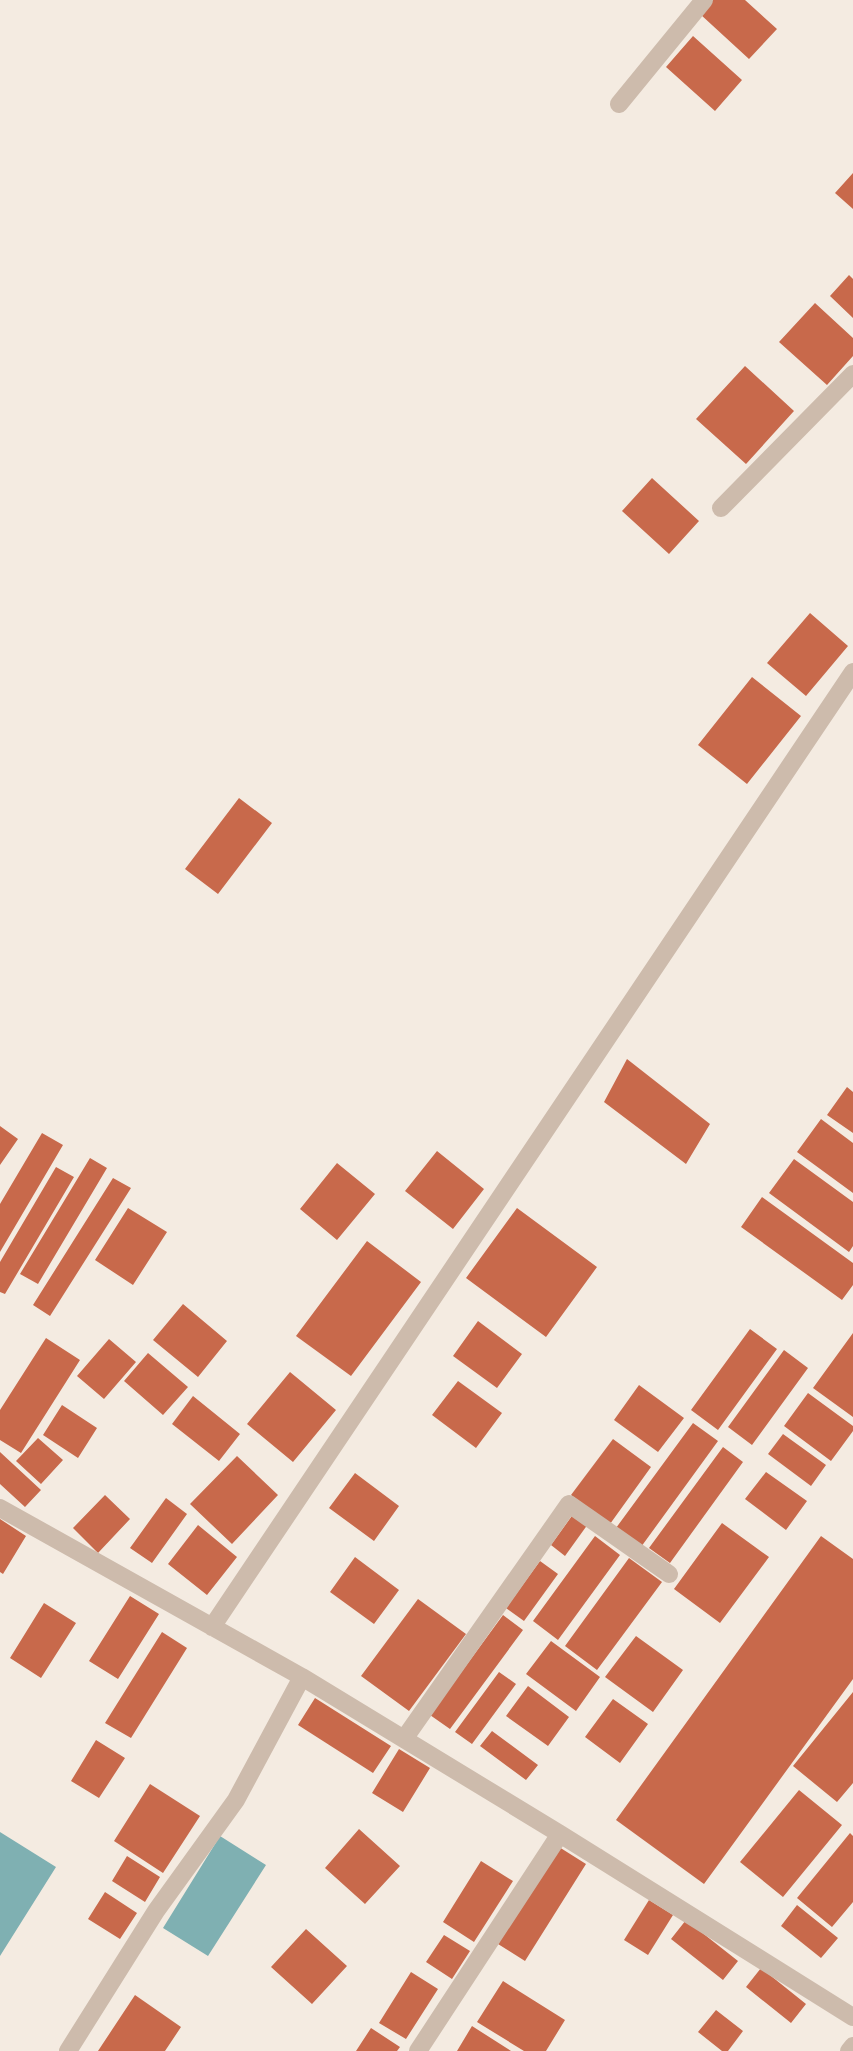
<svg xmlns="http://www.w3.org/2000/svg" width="853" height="2051" viewBox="0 0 853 2051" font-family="'Public Sans',sans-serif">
<rect width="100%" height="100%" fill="#f4ebe1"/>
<path fill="#7fb0b2" d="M0,1832L56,1867L0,1956Z
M220,1836L266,1865L208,1956L163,1928Z"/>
<path fill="#c8694b" d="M713,0H745L777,29L749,59L700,14Z
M693,36L742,80L715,111L666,67Z
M853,173V209L835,193Z
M849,275L853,279V318L830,296Z
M815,303L853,338V356L827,385L779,342Z
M745,366L794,411L746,464L696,419Z
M652,478L699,521L669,554L622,511Z
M810,613L848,646L806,696L767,663Z
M752,677L801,716L747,784L698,745Z
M239,798L272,823L218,894L185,869Z
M627,1059L710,1124L686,1164L604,1102Z
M847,1087L853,1092V1133L827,1115Z
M821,1119L853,1143V1193L797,1152Z
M0,1126L18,1139L0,1165Z
M42,1133L63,1145L0,1252V1204Z
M437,1151L484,1189L453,1229L405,1191Z
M90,1158L107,1168L38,1284L20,1274Z
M794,1159L853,1202V1246L849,1252L769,1193Z
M337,1163L375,1194L337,1240L300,1209Z
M56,1167L74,1177L5,1294L0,1292V1262Z
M113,1178L131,1188L50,1316L33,1305Z
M762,1197L853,1263V1285L842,1300L741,1227Z
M128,1208L167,1232L133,1285L95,1260Z
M517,1208L597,1267L546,1337L466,1278Z
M367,1241L421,1282L351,1376L296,1336Z
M183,1304L227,1341L198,1377L153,1340Z
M478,1321L522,1354L497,1388L453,1356Z
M750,1329L777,1349L718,1430L691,1410Z
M853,1333V1417L813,1388Z
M46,1338L80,1360L21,1453L0,1440V1410Z
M109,1339L136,1362L104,1399L77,1376Z
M784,1350L808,1368L752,1445L728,1427Z
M148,1353L188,1387L163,1415L124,1381Z
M290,1372L336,1410L293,1462L247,1424Z
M458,1381L502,1413L476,1448L432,1415Z
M639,1385L684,1418L658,1452L614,1420Z
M808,1393L853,1426V1431L831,1461L784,1426Z
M193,1396L240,1434L219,1461L172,1424Z
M62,1405L97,1428L78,1458L43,1435Z
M693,1423L718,1441L641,1547L616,1528Z
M783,1434L826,1465L811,1486L768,1454Z
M38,1438L63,1460L41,1484L16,1461Z
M613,1439L651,1467L610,1524L571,1495Z
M723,1447L743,1462L670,1563L649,1548Z
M0,1452L41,1490L25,1507L0,1484Z
M237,1456L278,1495L232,1544L190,1504Z
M766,1472L807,1501L786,1530L745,1499Z
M355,1473L399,1506L374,1541L329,1508Z
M105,1495L130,1519L98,1553L73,1528Z
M166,1498L187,1514L152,1563L130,1548Z
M574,1513L588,1524L565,1556L551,1545Z
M0,1519L26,1536L3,1574L0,1572Z
M722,1523L769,1557L720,1623L674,1589Z
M198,1525L237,1557L207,1595L168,1564Z
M595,1536L620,1555L558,1640L533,1621Z
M821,1536L853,1559V1679L704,1884L616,1820Z
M355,1557L399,1590L374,1624L330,1592Z
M629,1558L662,1582L597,1670L565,1646Z
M540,1561L558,1574L524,1621L506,1608Z
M130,1596L159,1614L118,1679L89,1661Z
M418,1599L466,1634L409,1711L361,1676Z
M44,1603L76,1623L41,1678L10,1658Z
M503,1615L523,1630L450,1729L430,1715Z
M162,1632L187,1648L131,1738L105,1723Z
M636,1636L683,1670L653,1712L605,1677Z
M551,1641L600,1677L576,1711L526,1674Z
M499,1672L516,1684L472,1744L455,1732Z
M528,1686L569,1717L548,1746L506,1716Z
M853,1692V1783L837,1802L793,1766Z
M315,1698L391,1746L373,1773L298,1725Z
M613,1699L648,1724L620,1763L585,1737Z
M492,1731L538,1765L526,1780L480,1746Z
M96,1740L125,1758L99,1798L71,1781Z
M399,1749L430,1768L403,1812L372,1793Z
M150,1784L200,1816L163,1873L114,1841Z
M799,1790L842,1825L783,1897L740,1862Z
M359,1829L400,1866L365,1904L325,1868Z
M850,1833L853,1836V1902L832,1927L797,1898Z
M559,1847L586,1864L525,1961L498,1944Z
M127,1856L160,1877L145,1902L112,1881Z
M481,1861L513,1881L474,1942L443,1922Z
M105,1892L137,1913L120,1939L88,1919Z
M649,1900L673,1915L648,1955L624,1940Z
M797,1905L838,1938L821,1958L781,1926Z
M686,1920L738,1961L723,1980L671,1939Z
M306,1929L347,1966L312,2004L271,1967Z
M444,1935L470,1951L452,1979L426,1962Z
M761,1968L806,2004L791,2023L746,1987Z
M411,1972L438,1989L406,2039L379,2023Z
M503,1981L565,2020L546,2051H524L477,2022Z
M135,1995L181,2027L165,2051H98Z
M716,2010L743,2031L728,2051H722L698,2032Z
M472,2026L511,2051H457Z
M371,2028L400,2047L397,2051H356Z"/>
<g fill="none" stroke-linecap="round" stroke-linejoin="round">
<path stroke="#cdbbac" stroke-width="18" d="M619,104L704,0
M721,508L853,374
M0,1508L302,1677L560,1834L853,2017
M212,1627L853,672
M404,1739L569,1504L669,1574
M68,2051L156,1911L236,1800L302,1677
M418,2051L560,1834
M849,2051L853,2046"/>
</g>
</svg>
